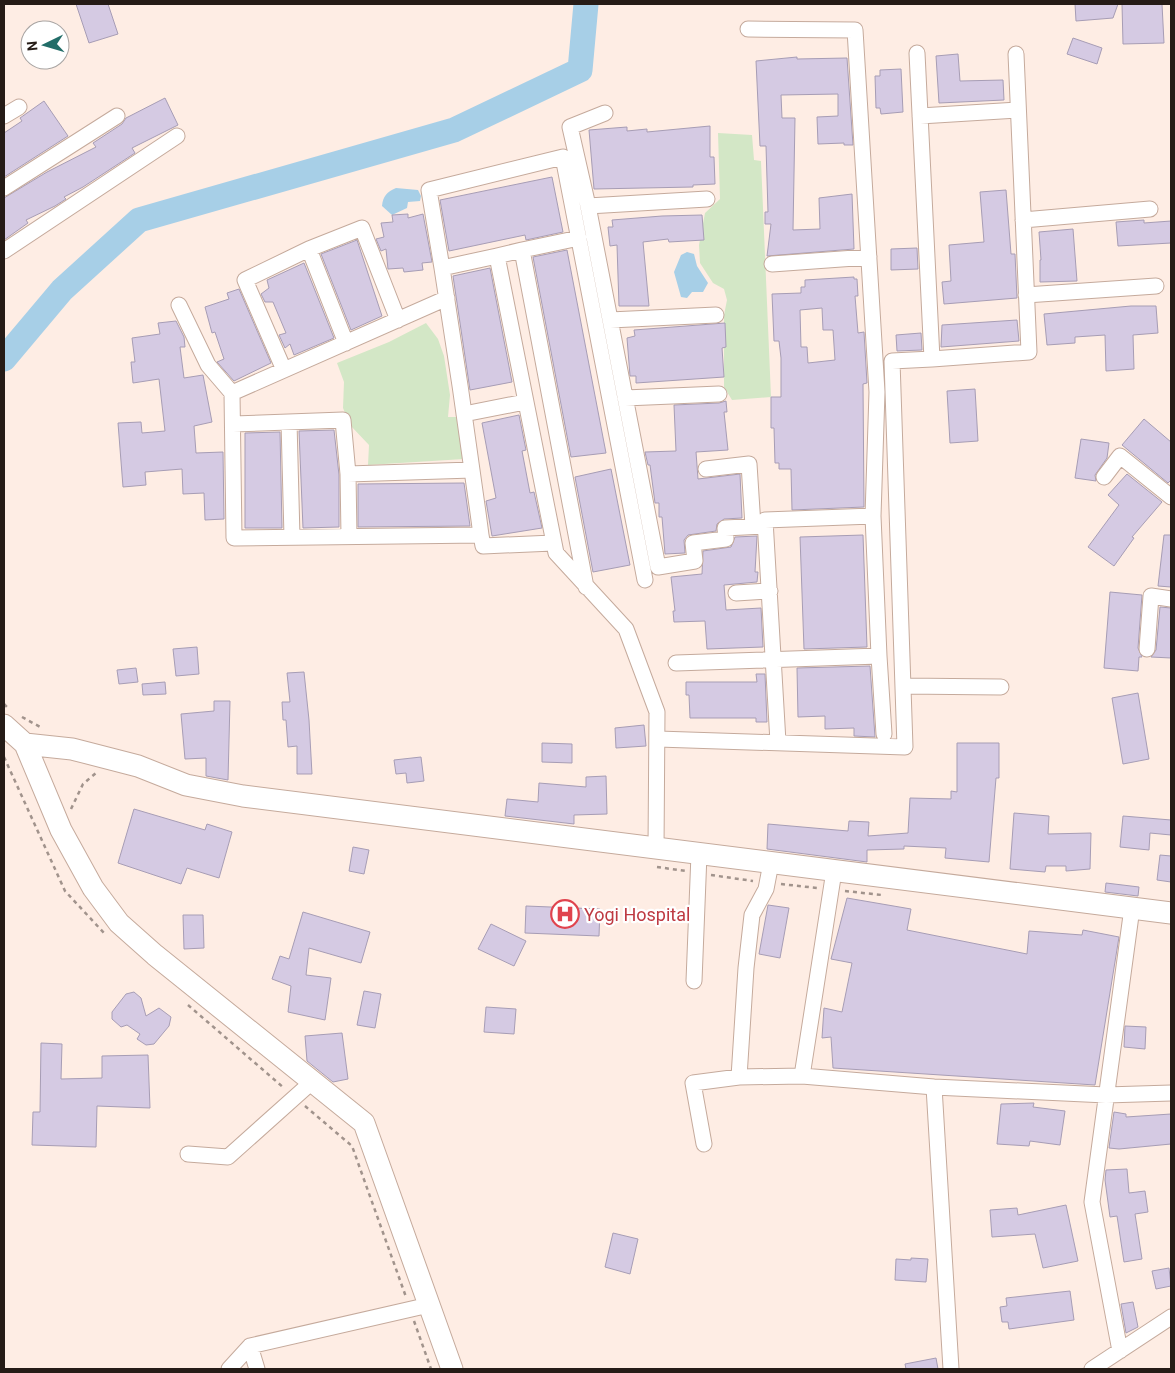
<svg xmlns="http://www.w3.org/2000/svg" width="1175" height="1373" viewBox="0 0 1175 1373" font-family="Roboto,sans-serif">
<rect width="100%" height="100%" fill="#feede4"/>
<path fill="#d3e7c6" d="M718,133L752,135L754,160L761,161L771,397L732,400L724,387V315L727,300L724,289L713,283L700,263L699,245L705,213L720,199Z
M426,323L438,339L444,356L450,395L448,417H459L464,459L368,465L369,445L350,425L343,408L344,382L337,363L389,342Z"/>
<path fill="#a7cfe7" d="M396,188L418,190L421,196L420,201L408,202L407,208L392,215L382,206C383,196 387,192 396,188Z
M687,252L694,254L697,266L708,283L703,292H692L687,298L681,297L674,272L681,255Z"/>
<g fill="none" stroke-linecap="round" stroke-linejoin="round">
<path stroke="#a7cfe7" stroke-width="25" d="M4,359L62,290L139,220L454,130L580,70L586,4"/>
</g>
<path fill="#d5cae3" stroke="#a79db5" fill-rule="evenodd" d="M76,4H108L118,34L89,43Z
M1075,4H1118L1113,18L1076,21Z
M1122,4H1162L1164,43L1123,44Z
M1073,38L1102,48L1097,64L1067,54Z
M958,54L960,81L1003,80L1004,100L939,103L936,56Z
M797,57V59L847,58L853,145H844V143L818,144L817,117L838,116V94L781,95L782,118H795L793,230L820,229L819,198L852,194L854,249L767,256L771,224H765V212H768L766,146H760L756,61Z
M901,69L903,112L881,114L880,108H876L875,76H880V70Z
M165,98L178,125L132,148L135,153L83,187L64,197L66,199L55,206L26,220L28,223L4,240V198L47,172L96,147L93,143L122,124L126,118Z
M44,101L68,136L4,177V133L22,121L20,118Z
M710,126V157H714L715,184L693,185V187L594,189L589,130L627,127V131L647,129V132Z
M552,177L563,232L526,240L525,235L449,251L440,200Z
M1006,190L1011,254H1015L1017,298L944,304L942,282L951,281L949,245L984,242L980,192Z
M408,214V218L423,214L432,262L422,263L423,270L404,272L403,268L388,269L386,249L381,251L376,239L384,237L381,223L393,222L392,215Z
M702,215L704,240L669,242L668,239L643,242L649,306H619L617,245L610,246L608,227H613L612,220L662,216Z
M1144,220V223L1171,221V243L1118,246L1116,222Z
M1073,229L1077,281L1040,282V260H1041L1039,232Z
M357,240L382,316L351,330L321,254Z
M917,248L918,269L891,270V249Z
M567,250L606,453L571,457L533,257Z
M304,263L334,338L294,355L290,344L285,348L279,335L286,333L273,302H265L261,294L269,288L267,280Z
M490,268L512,382L470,390L453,276Z
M854,277V279H857L858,296H855L858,333L864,332L867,383L863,384L864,507L792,510L791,469H779V463H775L774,428H771V397H781V358L779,341H774L772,294L801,293V287H805V280ZM822,308L823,330H833L835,360L808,363L807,347H801L800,310Z
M239,289L271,363L234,381L217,362L224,359L215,332L212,333L205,307L229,299L227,293Z
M1131,306H1156L1158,333L1133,335L1134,369L1106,371L1105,335L1075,337V343L1047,345L1044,314Z
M1017,320L1019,341L941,347L942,325Z
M176,321L184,337L185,347H180L184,378L203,375L212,422L194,426L196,453L223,452L224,519L205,520L204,493L183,494L182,469L145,472L146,485L123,487L118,423L141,422L142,433L165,431L159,379L133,383L131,362H135L132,338L160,334L158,323Z
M725,323L726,347L722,348L724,377L636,383V376H630L627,338L635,336L634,330Z
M921,333L922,350L897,351L896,335Z
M975,389L978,441L950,443L947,391Z
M726,401L727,412H724L728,450L696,452L698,479L740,474L742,518L724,519L717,524L716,531L688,535L684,540L685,553L665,554L662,517H659V503H655L650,465H648L645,452L676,451L674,405L719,403Z
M519,415L526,450L522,451L530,493L534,492L542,528L492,536L486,501L496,498L482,423Z
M1144,419L1171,442V480L1168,483L1122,445Z
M334,430L339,475V527L303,528L299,431Z
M280,432L282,528H245V433Z
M1081,439L1109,443L1107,458L1095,475L1096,481L1075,478Z
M611,469L630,565L593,572L575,477Z
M1127,474L1162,502L1132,537L1134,538L1114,566L1088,547L1119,505L1108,495Z
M464,483L470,526L358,527V484Z
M863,535L867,647L804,649L800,537Z
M1164,535H1171V587L1158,586Z
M757,536L755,572H758L757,582L724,585L726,610L761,608L763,647L707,649L705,621L674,622L673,611H675L671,577L702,574L703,551L731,547L735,537Z
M1110,592L1142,595L1138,648L1142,657H1139L1138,671L1104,668Z
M1160,607L1171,608V658L1151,657L1156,650Z
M197,647L199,674L176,676L173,649Z
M870,666L875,737L854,736V728L825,729V716L798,717L797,668Z
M136,668L138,682L119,684L117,670Z
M304,672L309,720L312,774H297V746L288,747L286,720H283L282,702H290L287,673Z
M756,674H765L767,722H756V718H690L689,695H686V682H757Z
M165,682L166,694L143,695L142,684Z
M1138,693L1149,759L1123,764L1112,698Z
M214,701H230L228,780L206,776V758L185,759L181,714L214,711Z
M644,725L646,746L616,748L615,728Z
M542,743L572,744V763L542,762Z
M957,743H999V778H996L989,862L945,858L946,848L904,846V849L867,850V862L767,849L768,824L848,831L849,821L869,822L868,836L908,833L910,798L951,799V791L957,792Z
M421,757L424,781L407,783L406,773L396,774L394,760Z
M606,776L607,814L574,815V824L505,816L507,799L538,802L539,783L586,787V777Z
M134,809L205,830L207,824L232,832L219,878L187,868L181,884L118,863Z
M1014,813L1049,816L1048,834L1091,833L1090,869L1066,871V866H1046L1045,872L1010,869Z
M1123,816L1171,820V835L1150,833L1149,850L1120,847Z
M353,847L369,850L364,874L349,871Z
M1160,855L1171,856V882L1157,880Z
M1106,883L1139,887L1138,896L1105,892Z
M847,898L911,909L907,930L1027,954L1029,931L1082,935L1083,930L1119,937L1095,1085L833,1068L831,1037L822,1038L824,1008L842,1012L852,963L831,959Z
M768,905L789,908L780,958L759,954Z
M526,906L600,909L599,936L525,933Z
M303,912L370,932L361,963L309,948L306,975L331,978L325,1020L288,1012L291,986L272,979L280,956L289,959Z
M183,915H203L204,948L184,949Z
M491,924L526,941L514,966L478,949Z
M364,991L381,994L375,1028L357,1025Z
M134,992L141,998L146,1016L159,1008L171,1017L169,1026L154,1044L146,1045L137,1039L140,1034L127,1025L121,1027L112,1019V1012L126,994Z
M486,1007L516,1009L514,1034L484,1032Z
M1125,1026L1146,1027L1145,1049L1124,1047Z
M342,1033L348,1079L333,1082L307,1061L305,1036Z
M41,1043L62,1044L61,1079L102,1078V1056L148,1055L150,1108L97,1106L96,1147L32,1145L33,1112H40Z
M1034,1103L1033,1107L1065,1111L1060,1145L1030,1141L1029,1146L997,1144L1001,1104Z
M1114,1112L1126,1114V1117L1171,1114V1144L1119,1149L1109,1148Z
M1127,1169L1129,1193L1145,1191L1148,1212L1135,1214L1142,1259L1124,1262L1117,1216L1110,1217L1105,1180L1106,1170Z
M1066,1205L1078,1261L1043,1268L1035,1234L992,1237L990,1210L1017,1208L1018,1215Z
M613,1233L638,1239L630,1274L605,1267Z
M911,1258L928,1259L926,1282L895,1280L896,1259L911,1260Z
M1169,1268L1171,1286L1156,1289L1152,1271Z
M1070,1291L1074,1320L1009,1329L1008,1322H1002L1000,1307L1007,1306L1006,1298Z
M1133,1302L1138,1327L1126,1333L1121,1304Z
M936,1358L938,1369H906L905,1364Z"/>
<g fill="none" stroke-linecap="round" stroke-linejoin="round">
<defs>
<path id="street" d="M748,29L855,30L877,392L873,516L879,656
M605,113L570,127L588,206L658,567L695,561L693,543L726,539L725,528L765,526
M4,116L19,107
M920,116L1018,110
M4,188L117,116
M588,206L707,199
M1023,220L1150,209
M522,250L579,238
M4,251L177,136
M497,256L522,250L586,587
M772,264L869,257
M442,268L429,190L563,157L645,580
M1026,295L1156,286
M447,298L232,393L234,538L481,535C469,445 456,356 442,268L497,256L556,553L626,629L657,712L656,849
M179,305L208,365L232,393
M610,320L716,315
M346,343L309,249L362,228L398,320
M932,359L1029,352L1016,54
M284,370L245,280L309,249
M625,398L719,394
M464,414L525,402
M289,422L292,537
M233,424L343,420L348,474L472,470
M706,469L749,464L753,526
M348,474L349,536
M1104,477L1120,456L1171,497
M481,535L483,546L553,543
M736,593L770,591
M1147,649L1151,596L1171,599
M676,663L879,656L884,734
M903,686L1001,687
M658,739L905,747L892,361L932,359L917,53
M778,742L765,520L873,516
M834,871L802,1076L934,1087L1106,1095L1171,1093
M694,981L699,854
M739,1077L746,968L752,915L766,889L771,863
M934,1087L951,1369
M704,1144L693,1083L739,1077L802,1076
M188,1154L228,1157L313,1081
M250,1346L257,1369
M1120,1351L1092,1202L1132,908
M229,1369L250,1346L429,1305
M1092,1369L1171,1317"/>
<path id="secondary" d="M4,725L25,744L72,749L138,766L186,785L243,796L1171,913
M25,744L61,830L93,888L119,923L155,955L364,1123L452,1369"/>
</defs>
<use href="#street" stroke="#c5aa9c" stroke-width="17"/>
<use href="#secondary" stroke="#c5aa9c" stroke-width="23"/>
<path stroke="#a1938c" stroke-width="2.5" stroke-dasharray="4 4" stroke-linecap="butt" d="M4,704L9,709
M22,717L42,728
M4,757L65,891L104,933
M71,809L83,784L96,773
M657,867L686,871
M711,875L753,881
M781,884L817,888
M845,891L882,895
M188,1005L284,1088
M305,1106L352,1146L406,1297
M414,1321L431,1369"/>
<use href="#street" stroke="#fff" stroke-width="15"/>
<use href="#secondary" stroke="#fff" stroke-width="21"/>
</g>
<defs>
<symbol id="hospital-ring" viewBox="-11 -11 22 22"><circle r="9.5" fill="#fff" stroke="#e0444e" stroke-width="1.5"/><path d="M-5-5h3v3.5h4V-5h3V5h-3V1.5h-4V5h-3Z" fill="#e0444e"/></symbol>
</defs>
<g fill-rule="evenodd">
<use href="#hospital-ring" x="549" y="898" width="32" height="32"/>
</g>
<g text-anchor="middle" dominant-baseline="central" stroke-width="4.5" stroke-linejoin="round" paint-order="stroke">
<g font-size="18" fill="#be3a42" stroke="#fff" text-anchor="start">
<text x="584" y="914">Yogi Hospital</text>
</g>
</g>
<rect width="1175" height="1373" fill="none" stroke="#251b16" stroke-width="10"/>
<g transform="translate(45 45) rotate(265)"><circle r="24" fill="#ffffff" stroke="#a8a4a2"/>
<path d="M0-4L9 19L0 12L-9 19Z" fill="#226d68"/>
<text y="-8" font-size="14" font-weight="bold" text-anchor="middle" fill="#251b16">N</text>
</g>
</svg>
